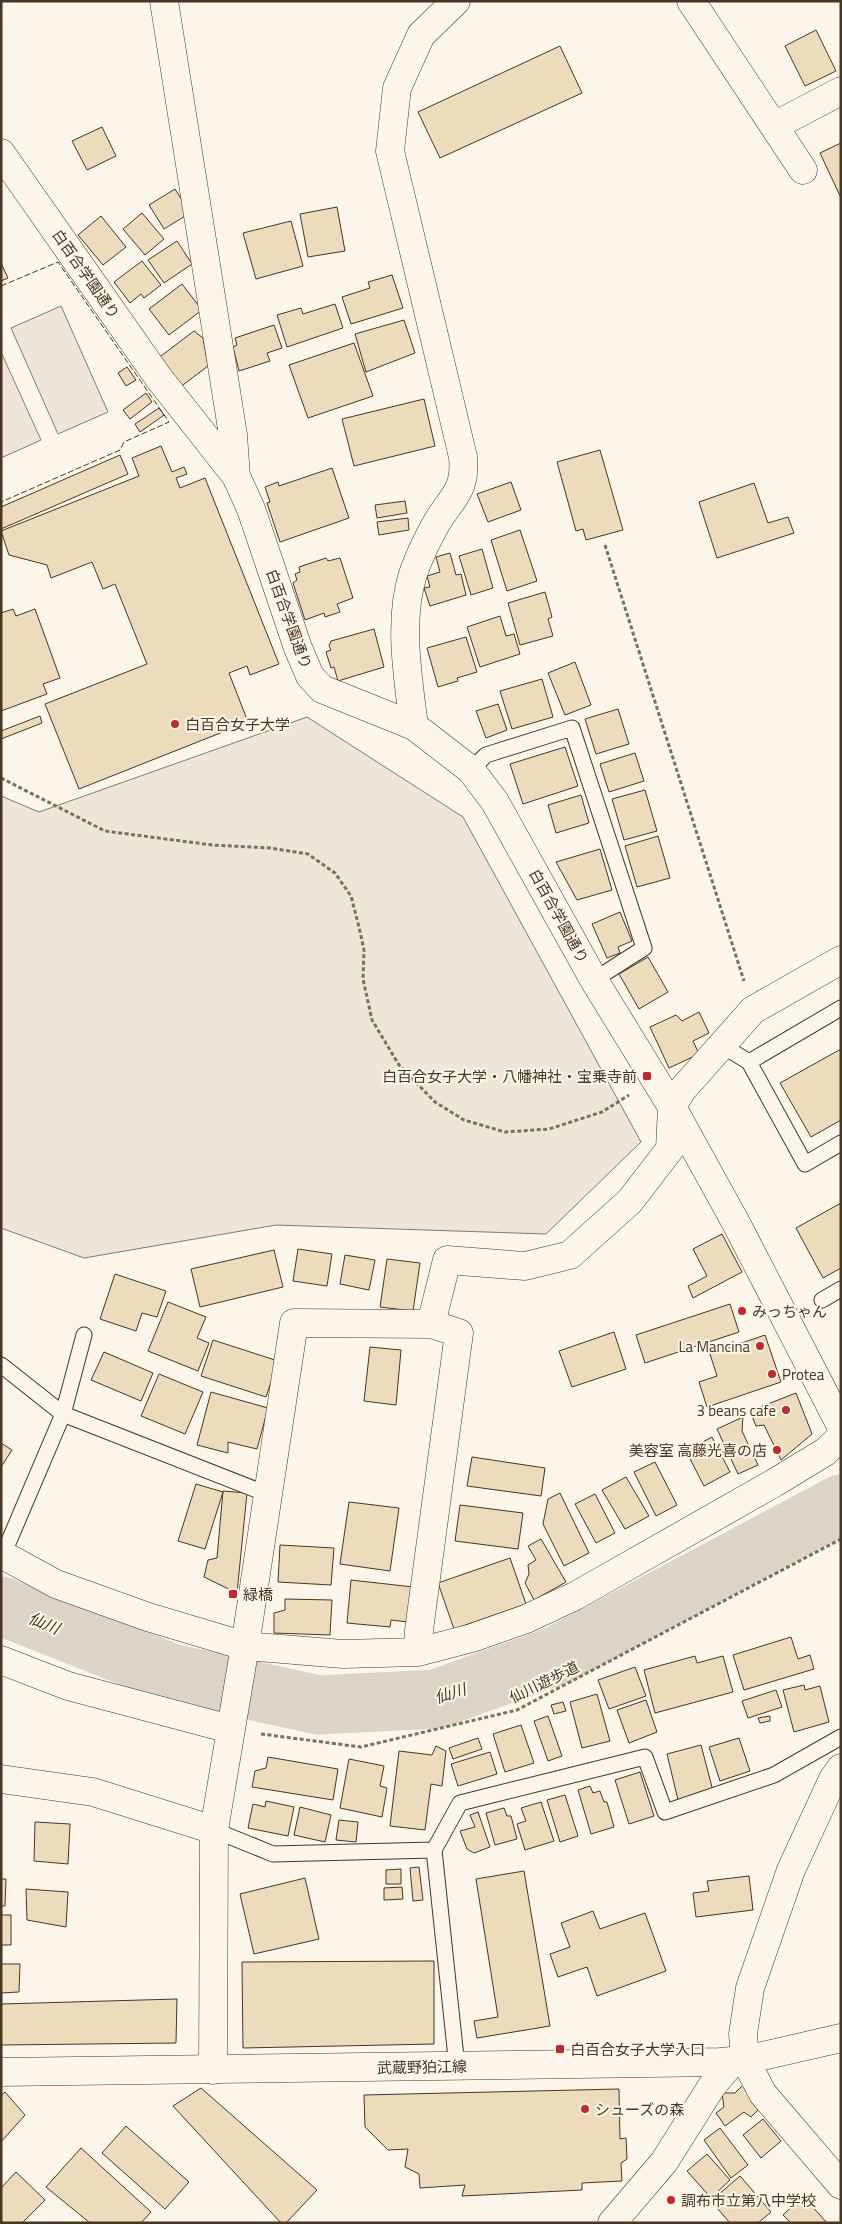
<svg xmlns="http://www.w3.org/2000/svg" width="842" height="2224" viewBox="0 0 842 2224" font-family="'Titillium Web','Noto Sans JP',sans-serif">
<rect width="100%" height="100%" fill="#fbf6e9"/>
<path fill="#ede6d9" stroke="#887966" d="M61,306L108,412L58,434L11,328Z
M1,352L41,440L1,458Z
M307,717L463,817L641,1142L546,1234L276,1225L84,1258L1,1228V796L39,812Z"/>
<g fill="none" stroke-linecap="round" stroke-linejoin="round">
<path stroke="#dcd4c6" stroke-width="59" d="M1,1606L171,1673L319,1705L436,1699L558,1655L841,1504"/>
</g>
<path fill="#ecdcbc" stroke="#4a3520" d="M816,30L836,71L805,86L785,46Z
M560,46L582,93L440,158L418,112Z
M102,127L116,156L87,170L72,141Z
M841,143V198L820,153Z
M175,189L190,213L164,229L149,205Z
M337,207L345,251L308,257L300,214Z
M142,213L164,239L145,255L123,229Z
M101,216L126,247L103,265L78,235Z
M291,221L303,266L256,279L243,233Z
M177,241L192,264L164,283L148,260Z
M142,261L161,285L144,298L141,294L130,303L114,282Z
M1,263L8,278L1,281Z
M392,275L403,308L351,324L342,297L370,288L368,282Z
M182,284L202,310L169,335L149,309Z
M335,304L343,328L287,347L277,315L301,308L303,314Z
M404,320L415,353L366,372L355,334Z
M274,325L282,348L267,353L270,361L239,371L233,347L237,345L235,338Z
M194,331L203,338L208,366L179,388L157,359Z
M354,343L373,396L308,418L289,365Z
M127,367L136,380L126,386L118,373Z
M146,393L152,402L130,419L123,410Z
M424,399L435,446L354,466L342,419Z
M159,408L164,415L140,432L135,424Z
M161,446L172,472L184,467L187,474L176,478L180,488L205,478L279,664L250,675L247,666L229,673L248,722L79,789L45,704L147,664L115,584L103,589L92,562L51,578L47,565L9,555L1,531L139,476L132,458Z
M600,450L623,530L586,540L583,529L576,531L557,462Z
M120,455L128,474L1,529V507Z
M332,468L349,518L280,542L267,503L270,502L265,487L278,482L279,486Z
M511,482L521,510L488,522L477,494Z
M754,483L768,523L788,517L794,533L717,558L699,502Z
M405,501L407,513L377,518L375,505Z
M408,518L409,530L379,535L377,522Z
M520,530L537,581L507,591L491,540Z
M482,549L493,588L471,595L459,556Z
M450,553L456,575L461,574L466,595L430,606L424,588L430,587L427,576L440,572L436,557Z
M326,558L328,561L340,558L353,598L337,604L340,612L325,617L324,613L305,620L293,583L297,580L295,574L300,572L299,567Z
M545,592L552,617L548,619L553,636L520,645L508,603Z
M13,609L16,616L35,609L60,678L43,684L47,694L1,711V613Z
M500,616L506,636L514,634L520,654L480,667L467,627Z
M374,629L384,667L338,681L334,667L331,668L326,652L331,650L329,646L331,641Z
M466,637L477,672L457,678L458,681L438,687L427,648Z
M575,662L591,705L565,715L548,673Z
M542,679L553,717L512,729L500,691Z
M498,704L507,730L486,738L476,711Z
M618,709L629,744L596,754L585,719Z
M40,716L42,723L1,739V731Z
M565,747L578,786L523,804L510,764Z
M635,753L644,781L609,792L600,764Z
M645,790L657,831L624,840L612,799Z
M581,795L589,823L556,833L548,805Z
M658,836L670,878L637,887L625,846Z
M600,849L612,890L577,900L556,862Z
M620,912L632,941L618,947L620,953L607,958L592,924Z
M648,957L668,992L639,1009L619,974Z
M699,1012L709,1033L693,1041L699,1054L669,1068L650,1027L676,1015L682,1021Z
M841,1049V1120L811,1137L780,1083Z
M841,1203V1268L823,1278L796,1228Z
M722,1234L742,1272L693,1298L688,1286L707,1276L693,1249Z
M298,1249L332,1254L327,1286L293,1281Z
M274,1250L283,1287L200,1307L191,1269Z
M345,1255L375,1260L369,1290L340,1284Z
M387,1259L420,1263L413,1311L380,1307Z
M115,1274L166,1291L157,1317L142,1313L136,1331L100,1319Z
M168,1302L206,1317L197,1338L209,1343L198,1371L148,1351Z
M730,1304L739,1332L645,1363L636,1335Z
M614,1332L626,1369L572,1387L559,1351Z
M765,1335L781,1382L707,1407L699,1382L717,1376L710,1354Z
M213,1340L278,1361L266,1397L201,1376Z
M370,1347L401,1350L396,1405L364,1401Z
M104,1352L153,1373L141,1401L91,1380Z
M159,1374L203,1392L185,1434L141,1416Z
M211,1392L268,1408L257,1449L228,1442V1453L197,1445Z
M796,1393L812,1434L781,1460L764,1425L756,1426L750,1411Z
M743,1417L742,1431L758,1465L738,1474L717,1429Z
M712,1437L730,1472L704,1486L686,1451Z
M1,1443L12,1450L1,1467Z
M472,1457L545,1468L541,1496L467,1486Z
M655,1462L677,1505L656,1516L634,1472Z
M626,1477L649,1516L625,1529L602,1490Z
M196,1484L223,1492L205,1549L178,1541Z
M223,1491L247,1493L237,1593L204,1577L208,1560L217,1558Z
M560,1493L589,1553L564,1566L543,1524L548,1499Z
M595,1494L615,1533L596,1543L575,1504Z
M349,1502L399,1508L390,1571L340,1564Z
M460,1505L523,1513L518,1549L455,1541Z
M541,1539L566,1582L534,1600L525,1583L529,1574L528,1565L536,1560L528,1546Z
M280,1545L334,1548L331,1585L278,1582Z
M510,1558L526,1604L454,1629L438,1583Z
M351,1580L413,1587L408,1622L391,1620L390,1627L347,1623Z
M285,1599L332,1600L330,1635L274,1633V1613L285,1610Z
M791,1637L798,1659L810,1655L814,1669L744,1690L733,1655Z
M695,1656L697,1663L723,1656L733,1692L655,1713L644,1670Z
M635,1667L646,1696L609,1709L598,1680Z
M804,1685L805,1690L820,1686L829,1722L794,1732L783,1690Z
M776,1690L782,1707L748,1718L742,1701Z
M597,1694L610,1741L582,1748L570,1702Z
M646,1700L657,1732L629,1743L617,1710Z
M563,1702L566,1711L554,1714L551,1705Z
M548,1716L562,1756L548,1761L534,1721Z
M770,1716V1721L760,1723L758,1718Z
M521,1725L534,1763L505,1772L493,1734Z
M478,1738L482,1749L453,1759L449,1748Z
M739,1738L750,1771L720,1781L709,1747Z
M701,1745L713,1791L678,1800L667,1754Z
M436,1746L446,1751L442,1786L431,1784L425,1830L390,1826L399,1751L432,1755Z
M490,1752L497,1774L458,1786L451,1764Z
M268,1757L338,1769L333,1800L252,1787L255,1771L266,1768Z
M349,1759L384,1766L380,1786L387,1788L382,1817L340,1808Z
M640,1772L654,1816L629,1824L615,1780Z
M590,1786L593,1793L600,1791L604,1802H607L614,1827L591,1834L578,1790Z
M565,1795L578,1836L560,1842L547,1800Z
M266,1801L294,1807L288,1836L248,1828L253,1804L265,1807Z
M541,1802L554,1841L525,1850L517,1824L526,1821L521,1808Z
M300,1807L331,1815L325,1842L294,1835Z
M504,1808L507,1816H511L517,1839L495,1845L486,1813Z
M478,1812L490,1847L474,1853L467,1849L460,1831L475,1827L470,1815Z
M339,1820L358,1822L356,1842L336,1840Z
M35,1822L70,1824L68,1864L34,1861Z
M419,1867L423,1900L413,1901L410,1868Z
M401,1869V1884H386V1870Z
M524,1871L550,2026L477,2038L474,2021L498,2017L476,1879Z
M749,1876L753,1910L696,1917L693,1893L709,1891L707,1881Z
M305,1878L319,1939L254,1954L240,1894Z
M1,1879H6L5,1906H1Z
M402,1887L403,1899L384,1900V1888Z
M26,1889L68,1892L66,1927L27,1920Z
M593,1911L600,1929L645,1913L666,1971L597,1996L587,1967L558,1977L550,1954L570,1947L561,1923Z
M1,1915H11V1945H1Z
M434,1961V2044L243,2048L242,1962Z
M1,1964H20L19,1992L1,1993Z
M177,1999L176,2043L1,2045V2004Z
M748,2080L760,2108L751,2117L744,2112L725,2126L716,2113L724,2107L722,2093H735Z
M201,2088L317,2190L286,2223H281L173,2106Z
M619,2089L620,2139L626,2138L627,2159L621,2163L622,2181L582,2183V2190L462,2196L465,2185L420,2188L419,2174L405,2167L408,2149L388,2150L365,2127L364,2095Z
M5,2092L25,2115L1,2142V2095Z
M763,2119L781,2141L761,2158L743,2135Z
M126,2126L189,2182L165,2209L102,2153Z
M720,2128L748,2165L731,2178L704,2140Z
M81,2148L151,2212L141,2223H90L46,2187Z
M707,2154L730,2180L711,2198L687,2171Z
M16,2172L45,2200L22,2223H1V2188Z
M740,2176L771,2212L758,2223H730L711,2201Z
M803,2196L827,2223H791L783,2215Z"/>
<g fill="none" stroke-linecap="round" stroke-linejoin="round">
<defs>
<path id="service" d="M471,770L486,755L572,728L644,948L594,980
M723,1046L749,1062L805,1164L841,1143
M749,1062L841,1008
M822,1300L841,1289
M1,1365L63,1414L267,1494
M3,1555L63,1414L84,1335
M214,1830L273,1854L434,1850
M457,2067L434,1850L460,1803L645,1757L665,1812L774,1775L841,1737"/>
<path id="minor" d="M164,1L233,435L236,476
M691,1L803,170
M774,126L841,91
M1,153L158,377L236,476L251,509L298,648L310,676L322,689L414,726L471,770L495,802L594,980L672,1107L736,1223L841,1426
M414,726C408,678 398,621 413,574C419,556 428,538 437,522C453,496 466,491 463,457L390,151L397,88L421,35L456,1
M1,1554L56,1584L148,1617L245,1646L343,1654L418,1652L472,1638L526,1619L575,1596L774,1483L825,1452L841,1437
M418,1652L419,1630L459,1333L431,1324
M1,1660L68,1686L230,1729
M841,1768L833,1779L791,1870L750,1988L743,2034L745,2060L763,2094L841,2185
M1,1779L93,1792L214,1830
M213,2070L214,1830L245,1646L294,1323L431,1324L447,1260L525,1266L570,1255L630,1201L670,1149L672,1107
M612,2223L664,2162L712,2086L733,2061"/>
<path id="tertiary" d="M672,1107L682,1090L753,1010L841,960"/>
<path id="secondary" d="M1,2072L720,2062L745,2060L841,2038"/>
</defs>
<use href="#service" stroke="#4a3520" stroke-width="17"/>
<use href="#minor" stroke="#4a3520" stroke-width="29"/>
<use href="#tertiary" stroke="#4a3520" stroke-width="29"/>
<use href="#secondary" stroke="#4a3520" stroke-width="29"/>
<path stroke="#7f6f5c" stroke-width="3" stroke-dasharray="4 2.5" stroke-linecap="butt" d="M605,545L744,981
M1,778L105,831L212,845L270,848L308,854L335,873L351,896L359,927L364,950L363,979L372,1020L399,1065L435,1102L464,1120L505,1132L549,1129L602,1112L629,1095
M261,1734L361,1747L517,1710L841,1539"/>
<use href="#service" stroke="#fbf6e9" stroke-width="15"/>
<use href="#minor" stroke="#fbf6e9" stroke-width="28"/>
<use href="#tertiary" stroke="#fbf6e9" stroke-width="28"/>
<use href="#secondary" stroke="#fbf6e9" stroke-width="28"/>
<path stroke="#4a3520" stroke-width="1" stroke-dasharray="6 2.5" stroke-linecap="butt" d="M1,286L58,262L169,422L124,442L120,450L1,502"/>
</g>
<g fill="#c62828" stroke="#fbf6e9" stroke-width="2">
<circle cx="175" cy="724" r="5"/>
<rect x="642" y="1071" width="10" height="10" rx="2.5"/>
<circle cx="742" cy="1311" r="5"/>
<circle cx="760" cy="1346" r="5"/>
<circle cx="772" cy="1374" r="5"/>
<circle cx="786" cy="1410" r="5"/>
<circle cx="777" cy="1450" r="5"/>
<rect x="228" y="1589" width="10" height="10" rx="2.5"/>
<rect x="555" y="2044" width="10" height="10" rx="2.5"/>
<circle cx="585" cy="2109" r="5"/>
<circle cx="671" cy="2200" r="5"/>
</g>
<g text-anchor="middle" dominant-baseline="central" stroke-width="4" stroke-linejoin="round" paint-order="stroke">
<g font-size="15" fill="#4a3520" stroke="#fbf6e9">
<text transform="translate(86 274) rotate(55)">白百合学園通り</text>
<text transform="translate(289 619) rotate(70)">白百合学園通り</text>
<text transform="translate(559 916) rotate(61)">白百合学園通り</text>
<text transform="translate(544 1682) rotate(-26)">仙川遊歩道</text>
<text transform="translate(422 2067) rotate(-1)">武蔵野狛江線</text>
</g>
<g font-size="15" fill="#4a3520" stroke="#fbf6e9" text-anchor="start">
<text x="185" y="724">白百合女子大学</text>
<text x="637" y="1076" text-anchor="end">白百合女子大学・八幡神社・宝乗寺前</text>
<text x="752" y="1311">みっちゃん</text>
<text x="750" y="1346" text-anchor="end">La Mancina</text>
<text x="782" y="1374">Protea</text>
<text x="776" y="1410" text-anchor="end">3 beans cafe</text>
<text x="767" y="1450" text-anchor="end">美容室 高藤光喜の店</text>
<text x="243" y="1594">緑橋</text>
<text x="570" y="2049">白百合女子大学入口</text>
<text x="595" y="2109">シューズの森</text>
<text x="681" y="2200">調布市立第八中学校</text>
</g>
<g font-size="16" font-style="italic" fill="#4a3520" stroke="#fbf6e9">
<text transform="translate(44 1623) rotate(22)">仙川</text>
<text transform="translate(450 1693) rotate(-17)">仙川</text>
</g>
</g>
<rect width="842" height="2224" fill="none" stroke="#4a3520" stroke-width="5"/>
</svg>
